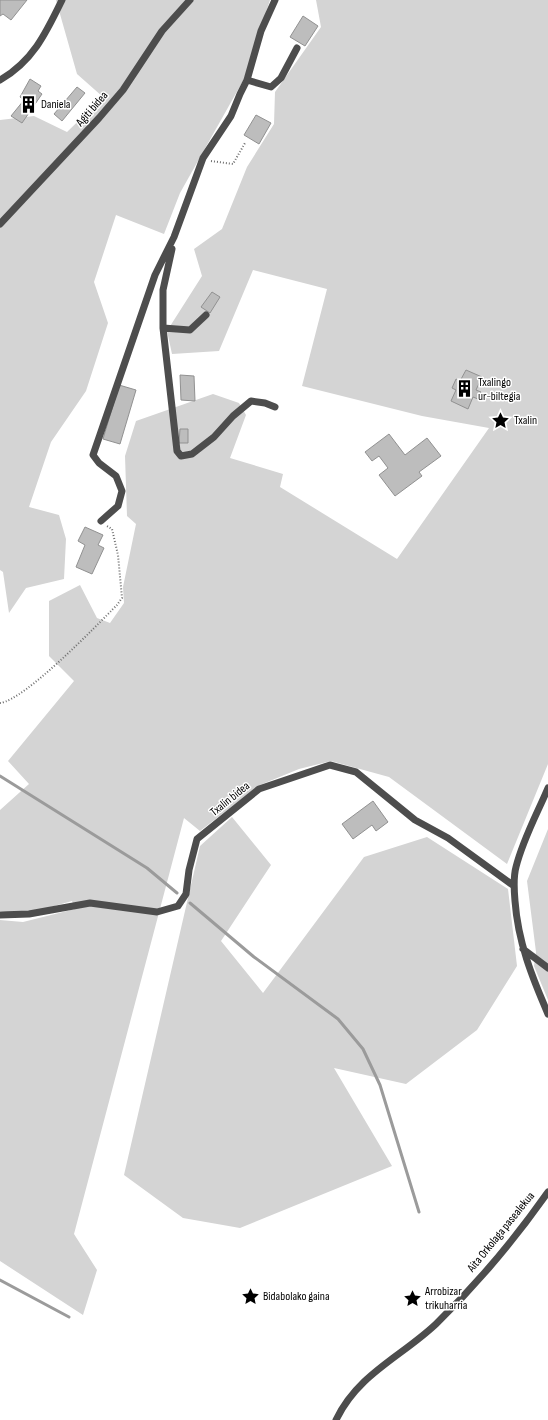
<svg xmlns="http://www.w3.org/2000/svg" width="548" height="1420" viewBox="0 0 548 1420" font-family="'Sofia Sans Condensed',sans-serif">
<rect width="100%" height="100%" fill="#fff"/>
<path fill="#d4d4d4" d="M56,0H270L244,79L180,193L164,234L116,215L94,282L108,323L86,391L51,442L29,507L59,515L66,539L64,579L26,588L9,613L3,572L0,570V120L34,116L67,132L103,97L77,74Z
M316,0H548V764L507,864L389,777L331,761L299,769L260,785L200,831L184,818L74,1234L97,1270L83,1315L0,1261V920L23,922L75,909L72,901C48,908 25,915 0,911V810L29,784L8,761L74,681L49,656V601L80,585L97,618L110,623L124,603L123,587L136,524L127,516L125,456L136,421L213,394L239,403L246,415L230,458L283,474L280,487L397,559L489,428L422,416L302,386L327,289L253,270L219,351L172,354L167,331L202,276L194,249L222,229L247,167L274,124L275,92L321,27Z
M232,817L271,865L221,941L263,993L364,857L427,837L508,889L517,966L477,1030L406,1084L334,1068L392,1166L240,1228L183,1218L124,1175L200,846Z
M548,829V1000L534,966L536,952L527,881Z"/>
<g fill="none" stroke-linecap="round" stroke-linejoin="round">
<path stroke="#9b9b9b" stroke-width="3" d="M0,776L147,868L177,893
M190,903L254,957L338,1019L363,1049L380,1085L419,1212
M0,1280L69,1317"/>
</g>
<path fill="#bdbdbd" stroke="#919191" d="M0,0H27L11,20L3,14L0,16Z
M303,16L318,26L305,46L290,37Z
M30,79L41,86L38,91L42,94L22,123L11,116L24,100L20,97Z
M77,87L85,93L62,121L54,114Z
M256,115L271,123L259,144L244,135Z
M212,292L220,297L210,313L201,307Z
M466,370L482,377L476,390L481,392L478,399L473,397L468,409L451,401L456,390L452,388L456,379L460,381Z
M180,375L194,376L195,401L181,400Z
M119,385L136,390L120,444L103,439Z
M180,429H188V443H179Z
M389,434L405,455L427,438L441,456L419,472L422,476L395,496L379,475L388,468L379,456L372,461L365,452Z
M85,527L103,535L98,545L104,548L92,574L76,567L85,545L78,541Z
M373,801L388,822L376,831L372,825L353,839L342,824Z"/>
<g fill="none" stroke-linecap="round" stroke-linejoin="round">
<path stroke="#6f6f6f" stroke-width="2" stroke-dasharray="1 2" stroke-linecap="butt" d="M211,161L233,164L245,143
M0,703C25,700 96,626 117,605L122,598L118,555L112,529L107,526"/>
<path stroke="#4d4d4d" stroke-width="7" d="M0,80C33,61 46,33 62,0
M247,80L271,87L281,78L297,48
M0,224L99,118L123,90L162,31L190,0
M172,249L163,290V328L177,451L181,456L192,454L214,437L233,416L251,401L265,403L275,407
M163,328L190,330L206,315
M101,521L118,506L122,491L116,476L99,463L93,455L155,275L174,237L203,158L231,116L240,94L247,80L261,31L275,0
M548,788C537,814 523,839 516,867C513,878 514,890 515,901C518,942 532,977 548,1014
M0,915L29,914L90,903L157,912L178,906L186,894L189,870L197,839L259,789L330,765L356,772L415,820L448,838L514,886
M523,949L548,968
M336,1420C358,1374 401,1357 436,1324C477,1284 515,1239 548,1192"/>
</g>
<defs>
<symbol id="building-bare" viewBox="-9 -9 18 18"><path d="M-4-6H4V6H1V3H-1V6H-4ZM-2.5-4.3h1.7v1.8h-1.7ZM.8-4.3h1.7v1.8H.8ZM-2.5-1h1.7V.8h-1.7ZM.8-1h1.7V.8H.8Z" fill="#000" stroke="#fff" stroke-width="2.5" paint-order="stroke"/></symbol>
<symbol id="sight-bare" viewBox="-9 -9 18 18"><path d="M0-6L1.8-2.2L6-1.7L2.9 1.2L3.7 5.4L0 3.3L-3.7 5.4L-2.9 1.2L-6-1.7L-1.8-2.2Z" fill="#000" stroke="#fff" stroke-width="2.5" paint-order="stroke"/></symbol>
</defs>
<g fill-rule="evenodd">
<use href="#building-bare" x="16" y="92" width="25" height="25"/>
<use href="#building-bare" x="452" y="376" width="25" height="25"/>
<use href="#sight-bare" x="488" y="408" width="25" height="25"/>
<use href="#sight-bare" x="238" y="1284" width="25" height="25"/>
<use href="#sight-bare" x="400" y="1286" width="25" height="25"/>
</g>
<g text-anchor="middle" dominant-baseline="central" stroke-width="3" stroke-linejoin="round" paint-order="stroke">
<g font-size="12" fill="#000" stroke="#fff" text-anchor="start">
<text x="41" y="104">Daniela</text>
<text x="478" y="382">Txalingo<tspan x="478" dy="14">ur-biltegia</tspan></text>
<text x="514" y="420">Txalin</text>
<text x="425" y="1291">Arrobizar<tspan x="425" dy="14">trikuharria</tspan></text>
<text x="263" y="1296">Bidabolako gaina</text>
</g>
<g font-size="12" fill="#000" stroke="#fff">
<text transform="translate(92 109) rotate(-49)">Agiti bidea</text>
<text transform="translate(230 799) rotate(-39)">Txalin bidea</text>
<text transform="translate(501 1232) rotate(-51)">Aita Orkolaga pasealekua</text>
</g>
</g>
</svg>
